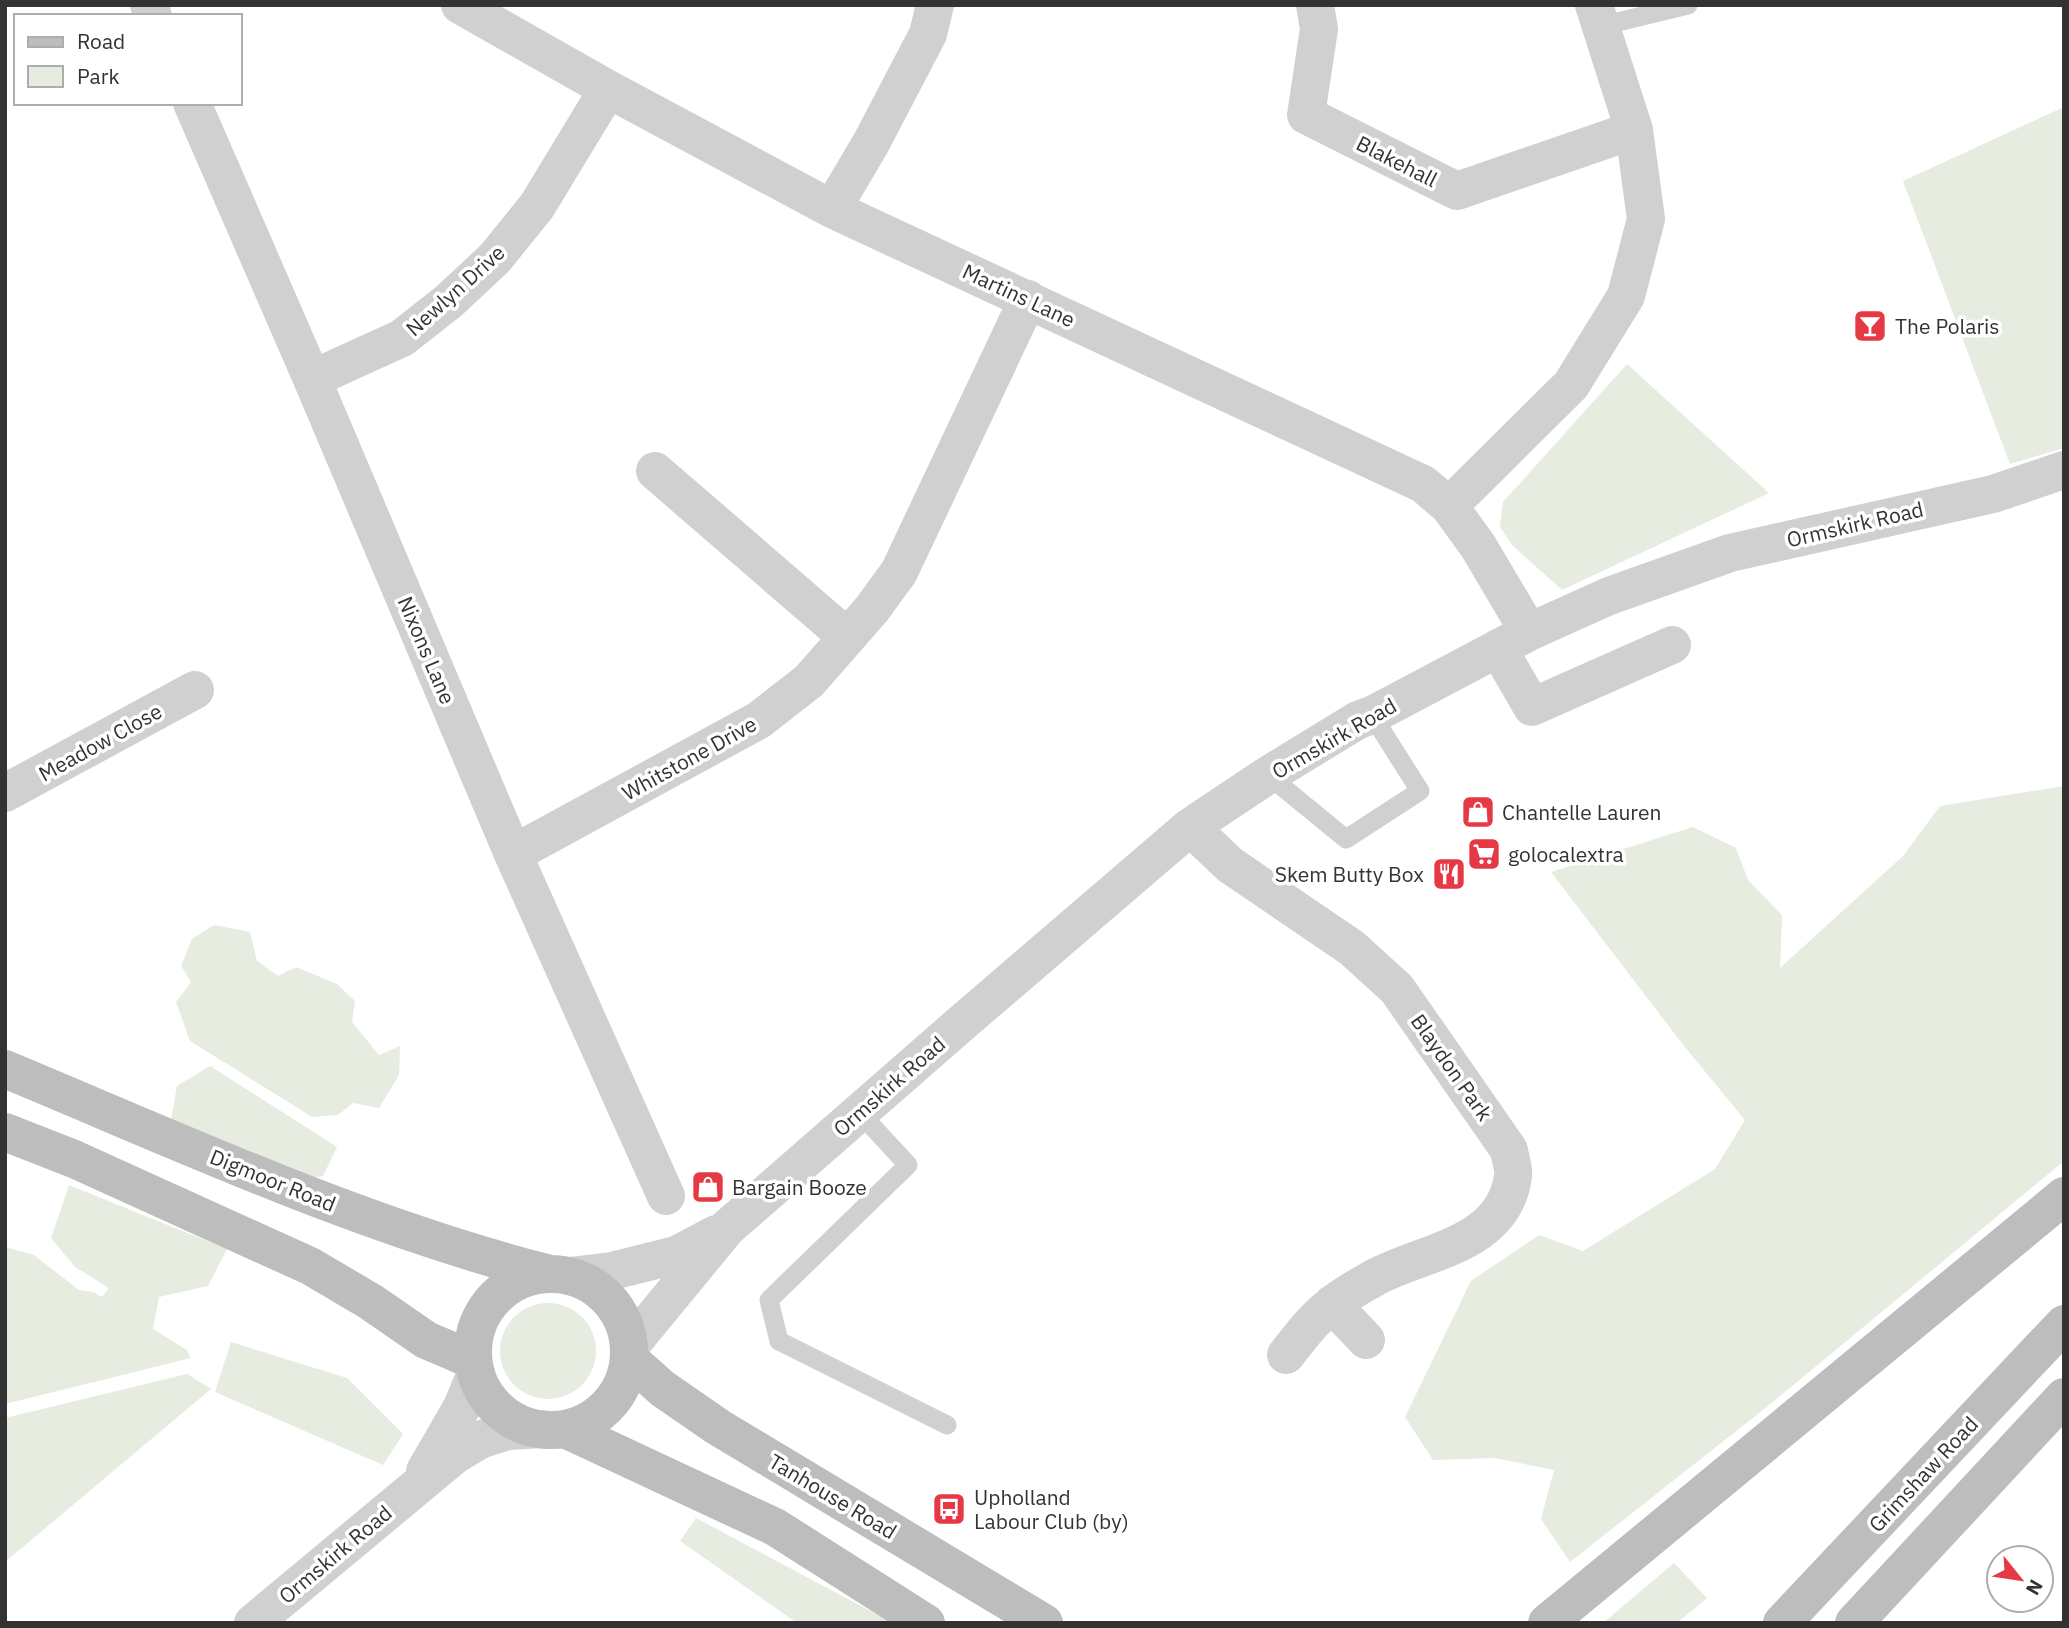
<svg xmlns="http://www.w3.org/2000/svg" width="2069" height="1628" viewBox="0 0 2069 1628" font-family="'IBM Plex Sans',sans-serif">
<rect width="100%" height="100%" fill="#fff"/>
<path fill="#e6ecdf" d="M2064,107V448L2010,464L1903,181Z
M1627,364L1769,493L1562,590L1512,545L1500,527L1503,502Z
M2064,786V1161L1768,1406L1570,1562L1541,1519L1554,1470L1495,1458L1433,1460L1405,1417L1471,1281L1539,1235L1583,1251L1715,1169L1745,1120L1684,1046L1551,872L1693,827L1736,848L1748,880L1782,915L1780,968L1903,856L1940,806Z
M214,925L250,932L257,961L278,976L296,967L337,984L355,1001L352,1022L379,1055L400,1046L399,1075L379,1108L353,1103L338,1115L312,1117L190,1041L176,1002L191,982L181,966L192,939Z
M210,1066L337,1147L323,1176L298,1181L170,1126L177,1086Z
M69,1185L227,1249L208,1286L159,1297L153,1329L187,1350L191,1358L5,1404V1247L34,1255L79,1290L93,1292L102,1297L109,1288L75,1267L51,1238Z
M500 1351a48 48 0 1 1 96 0a48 48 0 1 1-96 0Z
M231,1342L347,1378L403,1434L383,1465L215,1392Z
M187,1374L211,1389L5,1562V1418Z
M696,1518L893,1623H797L680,1541Z
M1674,1563L1707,1598L1677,1623H1603Z"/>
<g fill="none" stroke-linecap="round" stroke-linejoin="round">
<path stroke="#d0d0d0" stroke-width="19" d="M1601,26L1688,5
M1268,775L1346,839L1420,791L1372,715
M859,1112L908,1165L769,1300L779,1341L947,1425"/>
<path stroke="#d0d0d0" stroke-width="38" d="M149,5L153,16
M460,5L608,89L832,209L1423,484L1449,506L1478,546L1529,632
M1315,5L1319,29L1306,115L1457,191L1634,130
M192,103L312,379L513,854L666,1196
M832,209L871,143L928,34L935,5
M312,379L402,338L449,301L495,258L537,206L608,89
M655,471L847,637
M1449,506L1571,385L1626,296L1646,219L1634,130L1594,5
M1498,648L1532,707L1672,645
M5,793L195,690
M1190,827L1230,865L1352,948L1397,989L1509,1150C1510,1158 1514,1168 1513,1176C1504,1246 1423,1251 1374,1278C1360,1286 1345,1294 1333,1304C1314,1318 1300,1337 1286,1355
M513,854L759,720L809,681L872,609L899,572L1028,299
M569,1276L612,1271L676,1255L716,1234
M1332,1304L1366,1340
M630,1346L727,1228L964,1021L1190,827L1268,775L1358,720L1372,715L1529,632L1609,596L1730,553L1993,494L2064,470
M425,1471L462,1407L476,1373
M253,1623L455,1455L482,1439L508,1431L542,1429"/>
<path stroke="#bdbdbd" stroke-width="38" d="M5,1069C183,1143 359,1225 546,1273
M5,1132L74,1159L310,1266L371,1302L426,1340L473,1360
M473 1352a78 78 0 1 1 156 0a78 78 0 1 1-156 0Z
M629,1359L663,1389L718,1427L1044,1623
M565,1429L775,1527L926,1623
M1547,1623L2064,1196
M1782,1623L2064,1324
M1854,1623L2064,1397"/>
</g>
<defs>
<symbol id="bar-square" viewBox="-11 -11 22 22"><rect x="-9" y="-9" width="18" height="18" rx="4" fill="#e63946" stroke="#fff"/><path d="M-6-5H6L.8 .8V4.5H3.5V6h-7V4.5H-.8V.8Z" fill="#fff"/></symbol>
<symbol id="shop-square" viewBox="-11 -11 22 22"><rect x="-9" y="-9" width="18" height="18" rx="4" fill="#e63946" stroke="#fff"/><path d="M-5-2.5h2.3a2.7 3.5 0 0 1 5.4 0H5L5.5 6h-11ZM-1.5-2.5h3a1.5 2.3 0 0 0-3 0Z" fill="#fff"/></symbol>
<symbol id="supermarket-square" viewBox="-11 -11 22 22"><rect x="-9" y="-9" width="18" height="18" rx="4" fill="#e63946" stroke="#fff"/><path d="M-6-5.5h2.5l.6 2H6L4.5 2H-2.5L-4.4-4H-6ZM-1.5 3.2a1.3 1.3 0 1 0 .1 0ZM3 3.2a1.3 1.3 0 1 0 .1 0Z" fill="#fff"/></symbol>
<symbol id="restaurant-square" viewBox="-11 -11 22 22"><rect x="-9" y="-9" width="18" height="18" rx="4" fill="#e63946" stroke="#fff"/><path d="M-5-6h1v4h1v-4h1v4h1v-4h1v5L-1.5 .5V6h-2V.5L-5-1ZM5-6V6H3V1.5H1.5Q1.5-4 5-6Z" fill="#fff"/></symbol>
<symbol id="bus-square" viewBox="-11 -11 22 22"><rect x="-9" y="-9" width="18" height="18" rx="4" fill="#e63946" stroke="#fff"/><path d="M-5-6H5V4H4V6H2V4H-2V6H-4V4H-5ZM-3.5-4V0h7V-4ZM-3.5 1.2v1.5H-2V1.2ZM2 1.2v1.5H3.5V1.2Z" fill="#fff"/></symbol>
</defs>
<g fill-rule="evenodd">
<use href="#bar-square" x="1851" y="307" width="38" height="38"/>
<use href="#shop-square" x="1459" y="793" width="38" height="38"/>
<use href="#supermarket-square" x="1465" y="835" width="38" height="38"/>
<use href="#restaurant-square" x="1430" y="855" width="38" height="38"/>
<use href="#shop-square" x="689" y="1168" width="38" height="38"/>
<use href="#bus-square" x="930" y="1490" width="38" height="38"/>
</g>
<g text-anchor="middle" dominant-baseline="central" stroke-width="7" stroke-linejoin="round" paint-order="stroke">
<g font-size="21" fill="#333" stroke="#fff">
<text transform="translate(1397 161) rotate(27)">Blakehall</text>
<text transform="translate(455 290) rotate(-42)">Newlyn Drive</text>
<text transform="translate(1019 295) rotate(25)">Martins Lane</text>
<text transform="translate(1855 524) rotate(-13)">Ormskirk Road</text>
<text transform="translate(427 650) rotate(67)">Nixons Lane</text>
<text transform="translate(1334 738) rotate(-30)">Ormskirk Road</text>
<text transform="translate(100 742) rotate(-29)">Meadow Close</text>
<text transform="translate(689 758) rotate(-29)">Whitstone Drive</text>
<text transform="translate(1452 1067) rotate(55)">Blaydon Park</text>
<text transform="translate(889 1086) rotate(-41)">Ormskirk Road</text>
<text transform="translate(273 1180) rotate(22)">Digmoor Road</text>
<text transform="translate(1923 1474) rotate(-47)">Grimshaw Road</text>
<text transform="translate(833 1496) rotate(31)">Tanhouse Road</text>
<text transform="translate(335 1554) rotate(-40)">Ormskirk Road</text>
</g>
<g font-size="21" fill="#333" stroke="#fff" text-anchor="start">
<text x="1895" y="326">The Polaris</text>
<text x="1502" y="812">Chantelle Lauren</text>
<text x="1508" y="854">golocalextra</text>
<text x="1424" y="874" text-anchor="end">Skem Butty Box</text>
<text x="732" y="1187">Bargain Booze</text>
<text x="974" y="1497">Upholland<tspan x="974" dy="24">Labour Club (by)</tspan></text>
</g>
</g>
<rect width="2069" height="1628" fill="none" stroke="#333333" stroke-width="14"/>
<rect x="14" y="14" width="228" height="91" fill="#ffffff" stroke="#adadad" stroke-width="2"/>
<rect x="28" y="37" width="35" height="10" fill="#bdbdbd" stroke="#adadad" stroke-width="2"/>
<text x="77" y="49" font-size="21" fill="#333333">Road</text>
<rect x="28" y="66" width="35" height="21" fill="#e6ecdf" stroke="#adadad" stroke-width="2"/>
<text x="77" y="84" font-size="21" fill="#333333">Park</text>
<g transform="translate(2020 1579) rotate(120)"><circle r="33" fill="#ffffff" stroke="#adadad" stroke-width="2"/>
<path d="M0-5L12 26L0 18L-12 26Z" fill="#e63946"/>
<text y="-10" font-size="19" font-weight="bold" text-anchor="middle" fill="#333333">N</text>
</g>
</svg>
